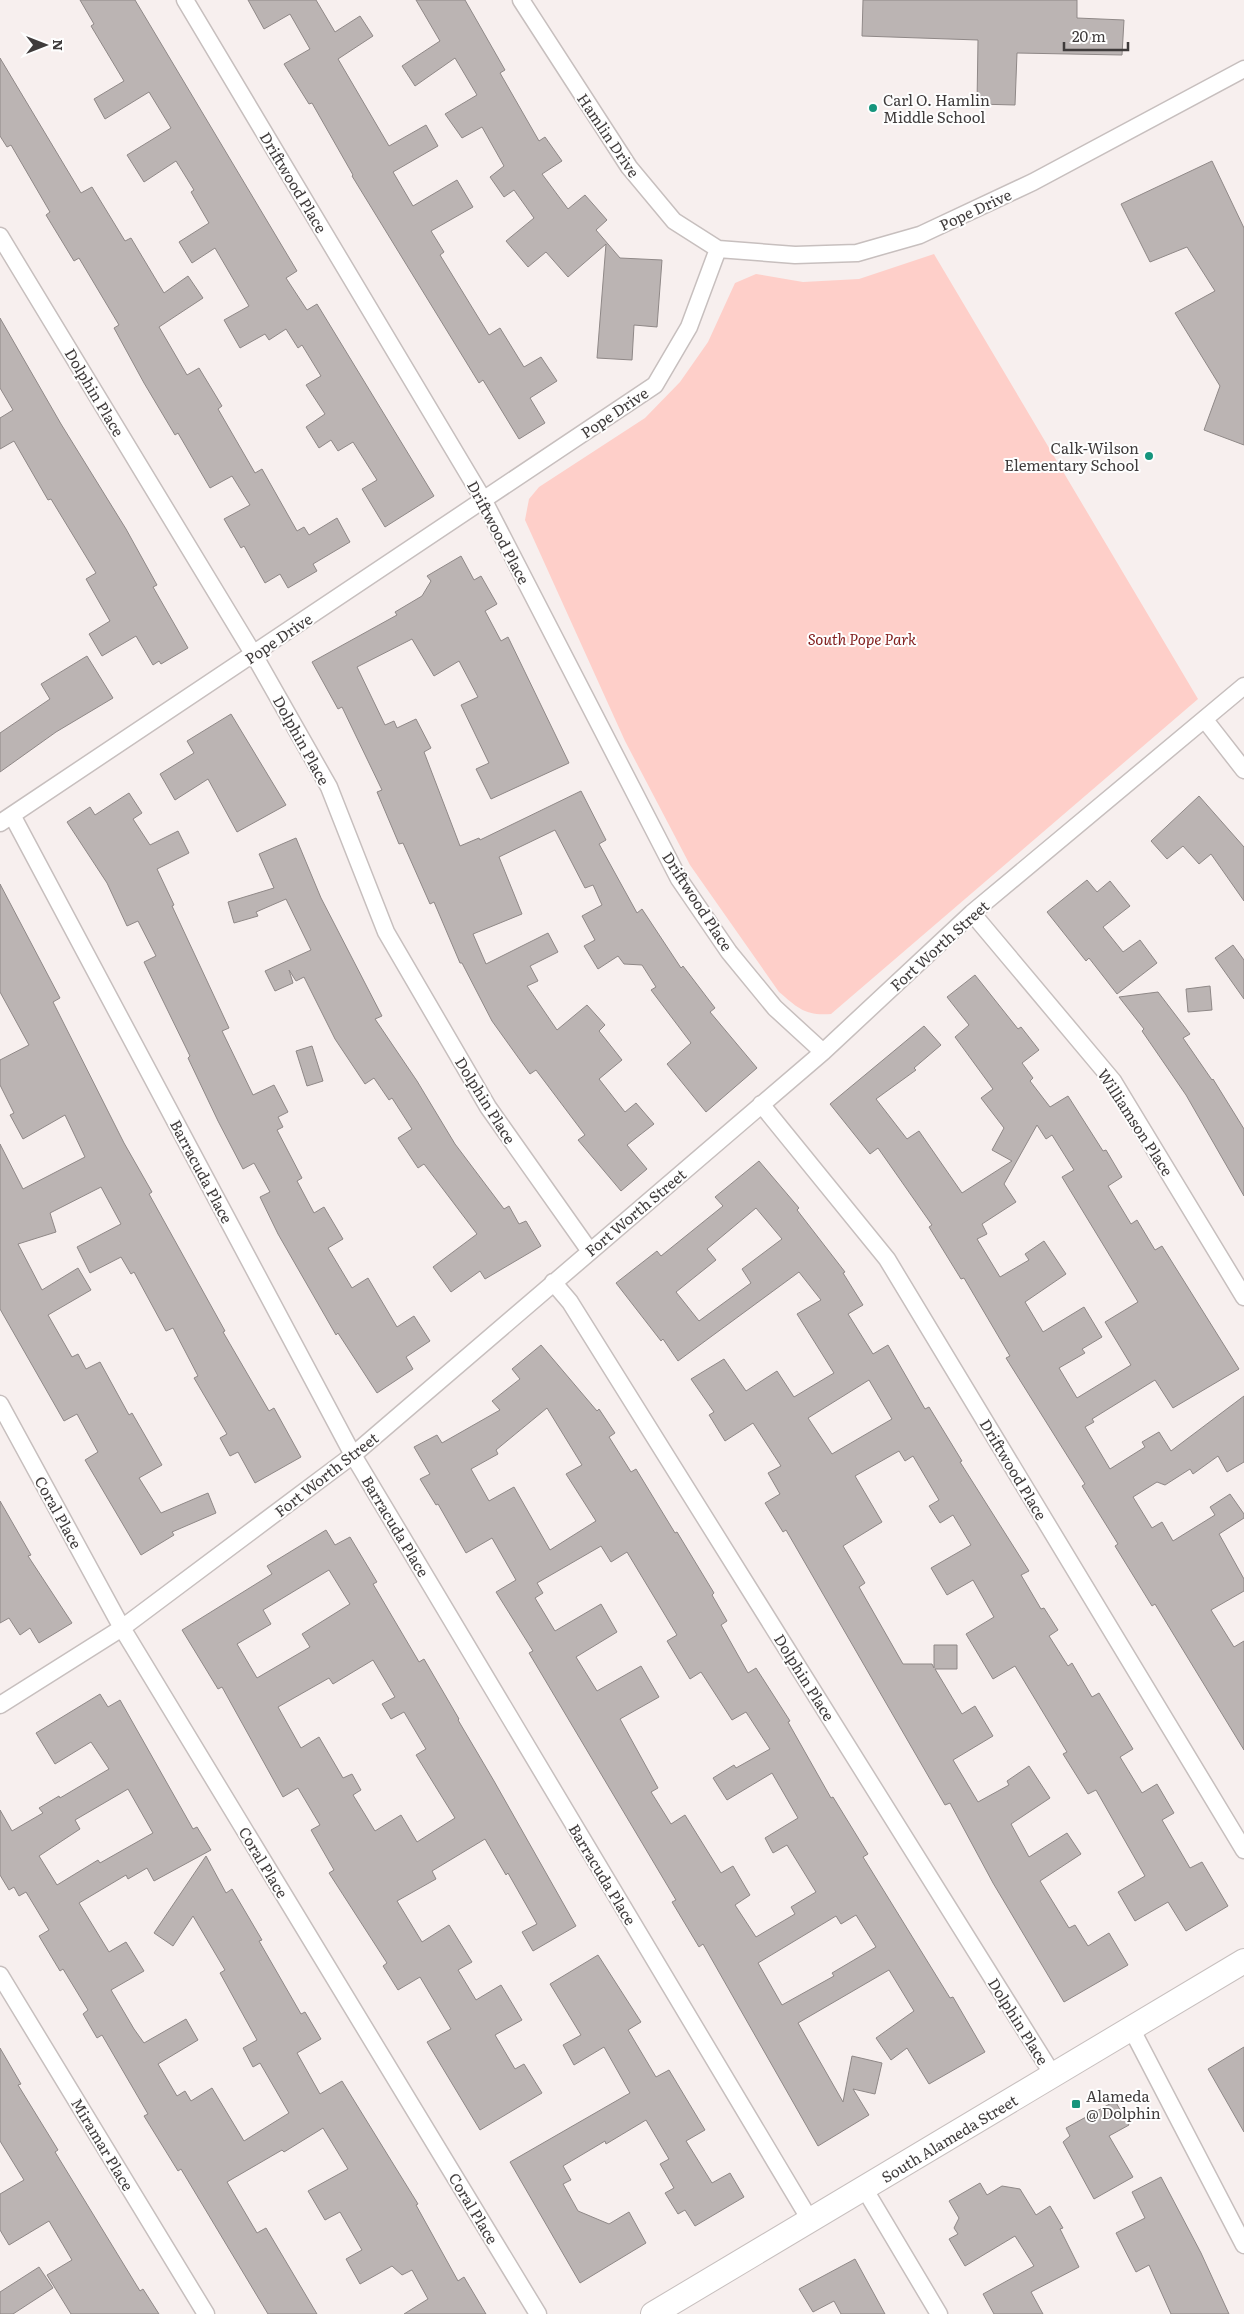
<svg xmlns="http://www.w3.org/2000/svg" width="1244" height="2314" viewBox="0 0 1244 2314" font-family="Literata,serif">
<rect width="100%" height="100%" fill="#f7efee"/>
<path fill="#fecfc9" d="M934,254L1198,699L831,1014C805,1016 798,1008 779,992L690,865L625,741L525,520L529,499L539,487L645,418L680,382L708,342L735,283L756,274L803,282L859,279Z"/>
<path fill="#bbb4b3" stroke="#8f8887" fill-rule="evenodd" d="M80,0H135L297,271L286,278L307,310L317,304L434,496L385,527L362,489L377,480L353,442L338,451L331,440L319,448L306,427L325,414L306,385L321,376L302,345L298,348L286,329L269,340L265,334L240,348L224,320L249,306L215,248L192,263L179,242L209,223L191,192L194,190L176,161L144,182L127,155L171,128L149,92L105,119L94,99L124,81L91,26L94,24Z
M248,0H316L335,32L360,16L373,36L338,59L389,146L426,125L438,146L393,172L413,206L457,180L473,207L431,231L444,252L440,255L489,335L500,328L524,367L541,357L557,381L530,398L545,423L519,439L483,380L479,383L352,176L353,175L312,103L309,104L284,64L310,49L290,14L264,29Z
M416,0H465L505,70L500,73L539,141L545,137L562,161L542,174L568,209L585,195L607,220L596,230L620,258L662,260L657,327L634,325L632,360L597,358L606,244L568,277L546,252L528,267L506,241L534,218L514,190L504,197L490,177L504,166L482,127L462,138L445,114L477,95L455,58L415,86L402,66L440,41Z
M863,0H1077V18L1124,20L1122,55L1017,53L1015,105L977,104L978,40L862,36Z
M0,58L81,193L92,187L125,241L131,238L164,293L188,276L203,298L159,327L187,375L199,368L222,406L218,409L255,473L262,469L297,531L304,527L309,535L337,518L350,542L313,564L317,571L288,588L280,574L265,583L244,546L241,548L224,519L250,505L232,476L210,488L178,433L175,435L144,383L114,328L119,325L79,258L74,261L46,215L50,212L11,145L7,147L0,136Z
M1212,161L1244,228V445L1204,430L1220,386L1175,313L1215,291L1187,247L1150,262L1121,204Z
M0,318L61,424L126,529L157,585L153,587L188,648L161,664L159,661L153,665L136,636L102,656L89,634L110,621L86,579L96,573L51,499L48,500L14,441L0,449V418L13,410L0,388Z
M461,556L474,580L481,576L497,604L485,611L501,641L508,637L569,763L491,799L476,769L489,763L461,705L478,697L459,661L434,676L412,639L357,667L385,725L394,721L397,728L416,719L431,748L424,752L460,846L479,838L480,840L581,791L606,840L599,844L637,913L642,909L681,968L683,966L715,1008L710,1012L757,1068L706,1112L667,1064L691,1043L651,990L656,987L642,965L624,964L618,956L598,969L584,946L595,940L582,916L602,905L593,885L585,888L555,830L499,857L522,914L473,934L486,964L548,933L558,952L530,966L538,981L527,986L557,1030L587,1005L605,1025L599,1031L622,1060L599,1079L625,1112L636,1103L654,1124L627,1145L647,1169L621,1191L578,1140L585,1135L536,1070L530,1074L492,1021L462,963H460L434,902L430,904L403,843L399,844L377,792L382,790L342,707L338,709L312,662L397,615L395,612L422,596L431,581L427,576Z
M87,656L113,698L56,732L0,772V733L50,699L41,684Z
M231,714L286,805L237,832L208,779L175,800L160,774L194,753L187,741Z
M129,793L142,813L133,819L150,845L178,831L189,853L157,869L174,905L172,906L229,1028L222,1031L253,1095L274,1085L288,1112L278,1117L283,1127L277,1130L302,1178L297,1181L314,1213L324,1207L343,1239L328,1248L352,1288L368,1278L397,1327L414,1316L430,1341L406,1357L413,1369L377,1393L338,1333L336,1335L278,1234L260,1197L270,1192L254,1163L243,1169L218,1121L188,1058L190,1056L144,962L156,956L138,921L127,926L107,883L67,822L90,807L95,815Z
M1199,796L1244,847V901L1211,854L1199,864L1183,846L1167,859L1151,841Z
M296,838L321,898L382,1016L375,1019L417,1081L455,1144L504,1209L509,1206L519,1224L526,1221L541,1246L485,1279L480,1271L451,1292L433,1267L477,1234L424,1164L418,1168L398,1138L412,1129L392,1098L389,1100L374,1078L365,1084L335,1039L304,977L296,981L289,970L293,983L275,991L265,971L311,950L286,899L256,912L258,916L234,923L228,902L274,888L259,854Z
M1087,880L1097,892L1110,881L1130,906L1103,927L1123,952L1140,940L1157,963L1117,994L1089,958L1086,961L1047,912Z
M0,884L60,998L53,1002L124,1143L152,1192L149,1194L225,1331L223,1332L269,1411L274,1408L301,1457L255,1483L238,1452L230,1456L220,1438L227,1434L194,1378L198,1376L173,1328L166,1331L134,1272L131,1274L121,1257L90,1273L77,1247L121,1224L101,1187L50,1213L56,1232L18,1244L42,1290L78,1268L91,1290L48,1315L72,1357L78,1354L86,1369L100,1362L129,1415L132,1413L162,1465L139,1478L161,1513L208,1493L216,1513L172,1532L174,1535L141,1555L85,1460L98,1452L77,1414L64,1421L0,1309V1144L23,1189L85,1157L65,1115L23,1139L10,1115L14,1113L0,1085V1060L29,1045L0,992Z
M1233,945L1244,960V999L1215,958Z
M975,975L1018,1029L1021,1027L1039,1050L1022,1063L1033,1078L1030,1081L1050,1107L1068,1096L1103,1151L1106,1150L1122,1177L1108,1186L1131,1224L1137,1220L1155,1250L1162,1246L1239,1369L1173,1408L1155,1380L1092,1419L1094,1422L1085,1427L1110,1469L1145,1447L1142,1442L1159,1432L1171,1451L1244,1396V1462L1227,1472L1218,1456L1193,1474L1190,1469L1165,1485L1157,1482L1133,1497L1152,1528L1162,1522L1173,1541L1215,1515L1210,1507L1230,1494L1244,1514V1518L1219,1534L1244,1579V1591L1211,1610L1234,1647L1244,1641V1750L1155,1604L1152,1606L1115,1546L1118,1544L1082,1486L1085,1484L1006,1358L1010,1356L964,1278L961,1279L929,1227L932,1225L878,1148L870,1154L830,1104L924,1026L941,1045L914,1068L916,1070L876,1099L907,1139L919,1131L962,1193L1012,1161L992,1150L1004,1128L981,1098L993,1089L955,1037L969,1025L947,997ZM1037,1125L1046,1139L1052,1135L1074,1170L1062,1177L1138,1302L1105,1322L1131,1365L1077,1398L1059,1368L1085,1353L1082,1349L1102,1337L1084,1307L1043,1332L1025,1302L1066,1274L1044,1241L1025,1254L1029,1260L1000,1277L977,1239L987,1234L982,1224L1016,1202L1004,1184Z
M1210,986L1212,1010L1188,1012L1186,989Z
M1158,992L1190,1034L1183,1038L1212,1080L1213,1079L1244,1129V1196L1186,1095L1142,1031L1144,1029L1119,997Z
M312,1046L323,1081L307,1086L296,1051Z
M759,1161L799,1208L797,1210L845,1272L843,1273L863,1305L848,1314L873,1354L888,1345L925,1409L929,1407L962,1461L960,1462L1029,1571L1021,1575L1041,1609L1044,1608L1058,1630L1049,1636L1068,1666L1072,1663L1092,1697L1099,1693L1133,1749L1120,1757L1142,1793L1157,1784L1174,1813L1162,1820L1190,1868L1202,1862L1228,1906L1186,1931L1168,1902L1135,1921L1118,1892L1145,1876L1096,1790L1088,1794L1063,1754L1067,1752L1015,1666L993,1679L966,1634L994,1617L973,1580L947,1595L931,1568L971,1545L953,1515L940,1523L929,1506L939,1500L913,1456L905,1461L899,1451L855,1476L882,1522L843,1546L865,1583L859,1587L903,1664H932L934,1668V1645H957V1669H935L962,1714L975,1706L993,1736L953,1760L978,1802L1009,1785L1007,1781L1029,1766L1050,1798L1011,1824L1029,1857L1067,1833L1081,1854L1040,1881L1069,1928L1075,1925L1088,1946L1109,1933L1128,1965L1064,2002L993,1883L950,1803L945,1805L786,1530L783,1532L765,1503L780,1494L768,1473L781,1466L753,1423L725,1441L709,1415L714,1412L691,1379L724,1359L746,1391L777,1371L794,1397L834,1373L797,1314L821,1300L799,1272L678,1361L663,1339L661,1341L616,1283L657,1251L661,1256L723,1206L715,1197ZM756,1208L782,1239L742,1269L751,1283L699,1321L676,1292L716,1260L707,1249ZM869,1380L892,1419L832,1454L808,1418Z
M541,1345L597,1411L599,1409L615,1433L609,1437L631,1472L636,1469L675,1533L677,1532L714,1593L712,1595L727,1621L721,1625L748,1673L756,1668L790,1721L788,1722L831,1798L833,1797L868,1854L863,1857L950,1998L953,1997L985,2052L929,2084L907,2048L891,2060L876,2038L914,2011L889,1970L798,2023L843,2102L852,2056L882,2063L875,2094L853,2089L869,2115L818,2146L703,1944L699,1947L672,1902L676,1900L529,1653L533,1651L496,1592L516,1580L492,1538L466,1553L438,1504L436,1505L420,1479L430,1474L414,1447L437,1435L442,1443L500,1410L492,1401L520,1379L512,1369ZM547,1408L582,1465L566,1474L596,1521L550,1550L514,1487L489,1501L471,1469L498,1454L496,1450ZM601,1546L611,1562L627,1552L677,1635L667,1641L690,1679L701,1672L732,1720L746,1712L770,1749L736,1768L734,1765L713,1778L727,1800L772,1773L798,1818L765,1838L773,1853L787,1845L816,1892L791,1907L795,1914L756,1937L735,1905L750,1895L733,1866L721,1873L685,1815L671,1824L651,1792L658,1788L620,1719L659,1697L641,1666L597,1691L576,1657L617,1632L601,1604L555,1631L535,1598L543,1593L537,1583ZM856,1915L876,1947L832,1973L834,1976L782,2005L758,1963L836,1916L841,1924Z
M0,1501L31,1555L28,1556L72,1623L39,1643L30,1628L20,1635L9,1618L0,1623Z
M326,1530L335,1545L350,1537L377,1582L373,1584L419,1662L424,1659L459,1719L458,1720L494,1781L576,1926L533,1951L522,1932L537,1924L508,1873L506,1875L485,1839L432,1871L436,1879L397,1901L422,1942L449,1925L472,1962L458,1970L476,2000L501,1985L522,2020L495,2035L515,2069L524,2064L542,2093L480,2130L427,2042L451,2029L420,1977L398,1990L383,1966L387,1963L329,1873L334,1870L311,1830L320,1825L298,1788L283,1797L222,1687L218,1689L182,1630L272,1574L267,1566ZM329,1570L350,1604L302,1634L310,1647L257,1678L237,1644L271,1624L263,1610ZM373,1660L395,1697L382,1704L391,1719L404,1712L426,1749L416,1755L455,1818L417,1842L401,1815L375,1831L353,1795L361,1790L352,1774L343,1778L319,1737L301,1748L278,1707L329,1678L333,1684Z
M100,1694L108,1707L120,1700L193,1829L197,1827L211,1850L154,1881L147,1868L128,1879L126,1875L79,1903L109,1952L126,1942L144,1971L111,1990L134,2029L144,2043L186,2019L198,2040L158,2064L177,2096L185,2091L191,2101L212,2088L244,2141L289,2113L260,2063L253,2067L243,2048L257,2040L220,1973L225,1970L193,1916L173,1946L154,1933L206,1856L226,1893L232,1889L262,1940L259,1941L301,2014L305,2012L321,2039L297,2053L320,2094L342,2081L418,2204L416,2205L458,2281L464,2277L486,2314H404L428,2299L412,2270L402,2275L392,2266L360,2284L346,2259L362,2250L340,2212L325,2220L308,2191L348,2169L323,2128L284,2152L282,2150L227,2182L257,2233L266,2228L317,2314H268L181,2169L178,2171L144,2116L148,2114L102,2035L97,2038L83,2014L88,2010L63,1969L60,1971L39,1936L49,1930L26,1892L19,1896L14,1887L9,1890L0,1875V1810L12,1831L43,1813L39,1808L59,1796L60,1798L109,1769L91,1742L55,1764L36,1733ZM128,1789L153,1833L100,1863L98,1860L57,1885L39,1856L80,1829L75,1820Z
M598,1955L641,2022L628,2030L656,2077L669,2070L705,2130L686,2141L712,2183L730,2173L744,2197L695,2226L685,2210L678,2214L665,2193L674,2188L660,2164L669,2159L646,2120L606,2144L605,2141L563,2166L571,2180L563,2184L578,2211L609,2224L629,2212L646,2243L580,2283L510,2162L630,2093L604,2047L574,2065L563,2045L581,2035L550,1984Z
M1244,2047V2132L1208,2069Z
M0,2048L21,2084L18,2085L58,2150L55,2152L96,2219L140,2291L143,2289L159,2314H71L47,2275L72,2260L49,2221L9,2245L0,2230V2194L24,2180L0,2141Z
M1115,2101L1129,2125L1109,2136L1133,2177L1094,2199L1063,2142L1070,2136L1066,2128Z
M1161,2177L1201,2253L1229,2314H1171L1149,2265L1136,2272L1116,2233L1145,2218L1132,2192Z
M980,2183L987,2195L1002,2186L1020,2189L1036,2215L1050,2206L1063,2228L1060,2229L1079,2267L1031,2292L1043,2314H994L983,2294L1034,2266L1015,2236L965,2266L949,2239L958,2234L954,2228L959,2218L949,2201Z
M855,2259L885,2314H841L834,2301L813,2312L799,2289Z
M39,2267L53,2288L13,2314H0V2292Z"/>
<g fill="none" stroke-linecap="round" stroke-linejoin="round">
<defs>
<path id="minor" d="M185,0L483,499L679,879L729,952L775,1008L823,1052
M521,0L629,167L674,221L718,249
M0,236L254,655L329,787L386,932L488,1107L589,1250
M1205,720L1244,770
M12,815L353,1455L810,2220
M0,823L655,385L689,327L718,249L795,255L857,253L920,235L1033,182L1244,69
M972,913L1113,1081L1244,1297
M761,1104L887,1259L1244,1850
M553,1282L570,1302L1053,2075
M0,1404L122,1628L538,2314
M0,1705L122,1628L353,1455L823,1052L972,913L1244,686
M0,1975L206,2314
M1131,2028L1244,2245
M864,2188L939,2314"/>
<path id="secondary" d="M653,2314L1244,1961"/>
</defs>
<use href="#minor" stroke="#c7bfbe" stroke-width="19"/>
<use href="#secondary" stroke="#c7bfbe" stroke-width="26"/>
<use href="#minor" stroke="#fff" stroke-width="16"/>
<use href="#secondary" stroke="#fff" stroke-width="24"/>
</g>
<g fill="#16957d" stroke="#fefefe" stroke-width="2">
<circle cx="873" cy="108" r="5"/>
<circle cx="1149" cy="456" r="5"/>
<rect x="1071" y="2099" width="10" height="10" rx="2.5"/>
</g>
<g text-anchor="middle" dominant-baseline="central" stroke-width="4" stroke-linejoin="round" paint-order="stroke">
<g font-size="15" fill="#3f3b3b" stroke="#fefefe" text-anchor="start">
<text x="883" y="99">Carl O. Hamlin<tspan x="883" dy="17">Middle School</tspan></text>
<text x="1139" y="447" text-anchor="end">Calk-Wilson<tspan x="1139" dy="17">Elementary School</tspan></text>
<text x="1086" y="2095">Alameda<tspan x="1086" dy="17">@ Dolphin</tspan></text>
</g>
<g font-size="15" fill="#3f3b3b" stroke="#fefefe">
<text transform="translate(609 135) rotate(56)">Hamlin Drive</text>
<text transform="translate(294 182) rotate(59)">Driftwood Place</text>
<text transform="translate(975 209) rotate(-25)">Pope Drive</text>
<text transform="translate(95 392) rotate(59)">Dolphin Place</text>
<text transform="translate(614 412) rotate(-34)">Pope Drive</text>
<text transform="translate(499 532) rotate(62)">Driftwood Place</text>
<text transform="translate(278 638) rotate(-34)">Pope Drive</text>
<text transform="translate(302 740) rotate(61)">Dolphin Place</text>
<text transform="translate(698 901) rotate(57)">Driftwood Place</text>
<text transform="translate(939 945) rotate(-42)">Fort Worth Street</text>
<text transform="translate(486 1100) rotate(58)">Dolphin Place</text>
<text transform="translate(1136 1122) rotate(57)">Williamson Place</text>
<text transform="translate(202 1171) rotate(62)">Barracuda Place</text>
<text transform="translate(635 1212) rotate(-40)">Fort Worth Street</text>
<text transform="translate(1014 1469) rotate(59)">Driftwood Place</text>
<text transform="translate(326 1474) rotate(-38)">Fort Worth Street</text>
<text transform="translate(59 1512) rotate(61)">Coral Place</text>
<text transform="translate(396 1526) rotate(59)">Barracuda Place</text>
<text transform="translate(805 1677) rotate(58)">Dolphin Place</text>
<text transform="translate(264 1862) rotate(59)">Coral Place</text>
<text transform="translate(603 1874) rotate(59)">Barracuda Place</text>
<text transform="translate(1019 2021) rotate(58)">Dolphin Place</text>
<text transform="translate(949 2138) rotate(-31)">South Alameda Street</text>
<text transform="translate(103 2144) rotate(59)">Miramar Place</text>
<text transform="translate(474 2208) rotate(59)">Coral Place</text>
</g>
<g font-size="15" font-style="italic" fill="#842221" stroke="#fefefe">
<text x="862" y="638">South Pope Park</text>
</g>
</g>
<g transform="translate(45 45) rotate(90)" stroke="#fefefe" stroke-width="4" paint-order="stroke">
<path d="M0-4L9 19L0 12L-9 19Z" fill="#3f3b3b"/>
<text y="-8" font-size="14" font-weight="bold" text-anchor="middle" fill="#3f3b3b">N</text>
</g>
<path d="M1064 42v8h64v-8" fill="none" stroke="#3f3b3b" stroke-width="2.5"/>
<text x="1072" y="42" font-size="15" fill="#3f3b3b" stroke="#fefefe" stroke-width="4" paint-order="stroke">20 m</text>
</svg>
